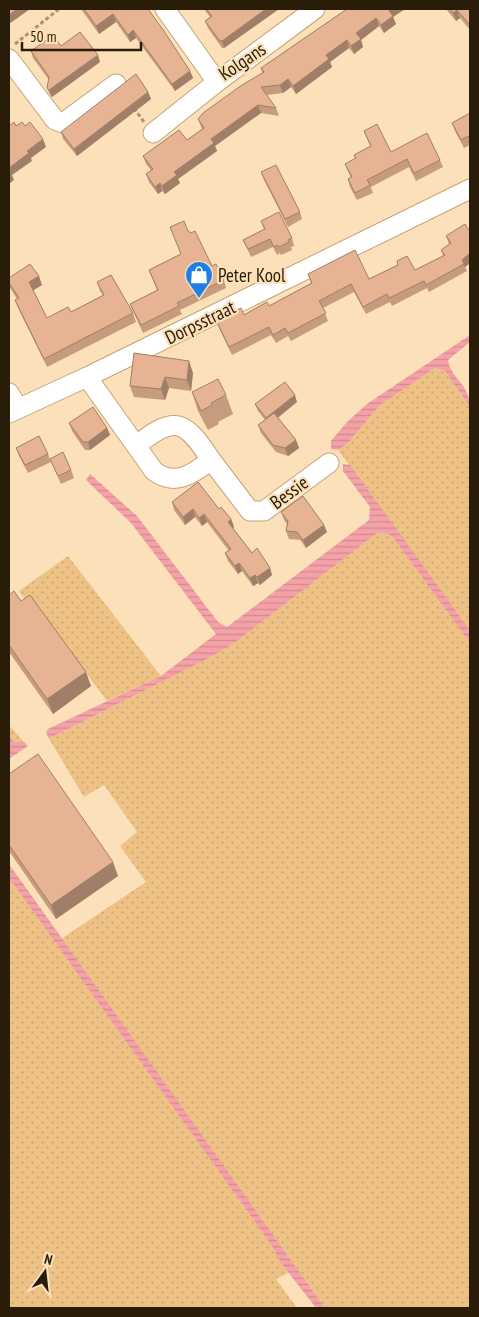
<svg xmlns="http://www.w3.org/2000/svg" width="479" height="1317" viewBox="0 0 479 1317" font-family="'PT Sans Narrow',sans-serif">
<defs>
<pattern id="grass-dots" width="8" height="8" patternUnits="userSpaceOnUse" patternTransform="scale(1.25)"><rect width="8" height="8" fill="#edc284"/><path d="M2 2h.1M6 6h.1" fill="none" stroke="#cba671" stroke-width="1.8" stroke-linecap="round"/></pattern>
<pattern id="water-rules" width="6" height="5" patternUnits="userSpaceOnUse" patternTransform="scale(1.25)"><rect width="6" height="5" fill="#f4a1a7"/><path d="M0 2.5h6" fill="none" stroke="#d18a8e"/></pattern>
</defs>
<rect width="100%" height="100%" fill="#fce0b9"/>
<path fill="url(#grass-dots)" d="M435,368L445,371L470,407V630L338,450L347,444L380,405Z
M377,533L389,534L394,539L470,643V1308H325L61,939L146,882L120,846L137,832L104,785L84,797L48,737L50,738L211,657L237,641Z
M68,556L161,676L107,701L36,605L31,608L19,591Z
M9,725L24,742H14L9,735Z
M9,878L272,1246L288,1273L276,1279L297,1308H9Z"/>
<path fill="url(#water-rules)" d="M470,335V342L448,360C450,378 470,384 470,407L445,371L435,368L380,405L347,444L338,450L331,449V441L347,422L367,404Z
M343,464L350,465L470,630V643L394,539L389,534L377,533L237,641L211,657L50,738L48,737L46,732L48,729L161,676L216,634L131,523L86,480L90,474L137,516L218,622L227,627L369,520L370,507L343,471Z
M9,735L14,742H24L28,746L9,759Z
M9,864L325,1308H316L281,1263L272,1246L9,878Z"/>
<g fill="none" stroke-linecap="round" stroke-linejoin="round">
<defs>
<path id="minor" d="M165,9L217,82L315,9
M9,59L55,120L63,123L116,84
M153,133L217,82
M87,377L154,471C175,487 193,474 211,460L250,511H264L329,463
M9,393L18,408
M9,413L87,377L470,189
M136,446C175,414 185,420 211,460"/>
</defs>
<use href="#minor" stroke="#c5a375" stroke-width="21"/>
<path stroke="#aa9475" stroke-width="3" stroke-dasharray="4 2.5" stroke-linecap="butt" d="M15,44L59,9
M134,108L144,122"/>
<use href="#minor" stroke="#fff" stroke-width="19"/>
</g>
<path fill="#c69b7e" d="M81,9H148L190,71L193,78L175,91L136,38L130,42L116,22L99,34Z
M204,9H279L224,48H222L208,28L205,21L210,17Z
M347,9H405L393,17L396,24L384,33L379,26L361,40L363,47L354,54L349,48L330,62L332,67L296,94L291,87L283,93L267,95L276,108L279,116L261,113L215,146L217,151L178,179L180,183L165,194L162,191L158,194L149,182L146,174L151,170L146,164L143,156L187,140L202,129L198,119L262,73L261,68Z
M446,9H470V30L460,18L456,21Z
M31,51L100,62L52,97L50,95L47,88L49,80L33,58Z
M148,92L151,99L77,156L63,139L61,132Z
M470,113V145L464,148L455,131L452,123Z
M364,131L391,152L440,160L443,167L416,181L409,167L371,187L373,193L357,200L350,187L348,179L351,178L345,164L355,159L354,155L370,146Z
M261,172L300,212L302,219L288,227L264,180Z
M261,221L292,238L294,246L291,247L292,250L281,255L280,253L277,255L273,247L251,257L243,240L264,229Z
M170,227L188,231L212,266L224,280L226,288L180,310L182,314L143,333L133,311L130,304L157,290L149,270L181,254Z
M470,229V263L465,267L467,271L429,292L427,288L392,306L390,302L366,314L354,292L323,308L328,321L291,341L288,336L276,343L271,335L232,355L219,328L216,320L244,315L269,306L311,283L308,274L369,279L398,265L397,261L415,270L443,256L441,250L449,244L446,236Z
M9,278L42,285L33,290L47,318L71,312L103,295L100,291L97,282L133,313L136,322L47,367L18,308L15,300L17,299L9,286Z
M134,353L193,373L191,391L169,388L165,400L134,397L130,386Z
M192,392L226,395L233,414L218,422L219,424L208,430L198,411Z
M297,402L278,418L296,440L299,448L288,456L276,452L261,433L258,425L265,420L258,411L255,404Z
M69,423L107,428L110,435L90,450H85L72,431Z
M16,448L48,454L51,462L28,473L19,456Z
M50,459L71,470L74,478L61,484Z
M172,502L219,509L231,519L234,527L233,528L252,553L270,568L272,575L260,585L258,583L253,586L242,571L238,574L228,561L225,553L229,551L207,522L202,526L195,517L185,525L174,510Z
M281,512L327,532L306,548L300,540L289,539L286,531L287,524L284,520Z
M9,595L21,601L91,686L53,714L9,652Z
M9,774L118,876L56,919L9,851Z"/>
<path fill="#a17e67" d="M17,9H30L9,24V15Z
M266,9H279L224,48L222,41Z
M392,9H405L393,17L396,24L384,33L381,25L389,11Z
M457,10L460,18L456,21L453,13Z
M113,14L116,22L99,34L96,26Z
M376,18L379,26L361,40L363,47L354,54L351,46L356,33Z
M133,30L136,38L130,42L128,35Z
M347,40L349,48L330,62L332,67L296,94L293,86L326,55Z
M98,55L100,62L52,97L49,90Z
M190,71L193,78L175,91L172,84Z
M288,79L291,87L283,93L280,85Z
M148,92L151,99L77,156L74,149Z
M258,105L261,113L215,146L217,151L178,179L180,183L165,194L162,186L174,172L211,139Z
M43,139L46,147L31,158L32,161L12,175L14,180L9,184V168L27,151Z
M160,183L162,191L158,194L155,187Z
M470,253V263L465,267L462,260Z
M39,276L42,285L32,291L29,282Z
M189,361L193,373L191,391L187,380Z
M165,377L169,388L165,400L161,389Z
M295,395L297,402L268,425L266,418Z
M107,428L110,435L90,450L88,442Z
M296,440L299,448L288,456L285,448Z
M193,509L195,517L185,525L183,517Z
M204,514L207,522L202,526L199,518Z
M231,519L234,527L231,529L228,522Z
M324,525L327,532L306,548L303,540Z
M239,563L242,571L238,574L235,566Z
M270,568L272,575L260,585L257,577Z
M255,575L258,583L253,586L250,578Z
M86,672L91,686L53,714L47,699Z
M113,862L118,876L56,919L51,905Z"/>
<path fill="#e6b493" stroke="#a17e67" d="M9,9H17L9,15Z
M84,9H148L164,31L190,71L172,84L133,30L128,35L113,14L96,26Z
M206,9H266L222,41L219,40L205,21L212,16Z
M347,9H392L389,11L393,16L381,25L376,18L356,33L361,39L351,46L347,40L326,55L329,59L293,86L288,79L280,85L261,87L276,108L258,105L211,139L214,143L174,172L177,175L162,186L160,183L155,187L146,174L153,169L143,156L179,130L187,140L204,128L198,119L203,113L242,85L264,72L261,68Z
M450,9H470V23L469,24L457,10L453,13Z
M80,32L98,55L49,90L47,88L49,77L31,51L53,35L61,46Z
M136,74L148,92L74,149L61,132Z
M470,113V140L468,136L461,140L452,123Z
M14,122L16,126L22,122L25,126L30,122L43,139L27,151L29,153L9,168V126Z
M377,124L391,152L427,133L440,160L414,173L407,159L367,180L370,185L355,193L348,179L352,177L345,164L356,158L354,155L371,146L364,131Z
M276,165L300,212L285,219L261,172Z
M279,212L292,238L288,240L289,242L279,247L277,245L274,247L270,239L248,249L243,240L265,229L261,221Z
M184,221L188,231L191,233L195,231L212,266L216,264L224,280L177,303L179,306L141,325L130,304L158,290L149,270L181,254L170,227Z
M465,224L469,230L470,229V253L462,260L464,264L426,285L424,281L389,298L387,294L363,307L351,284L319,301L326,313L288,333L285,328L273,335L269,327L229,347L216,320L241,308L244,315L267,302L269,306L312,283L308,274L355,250L369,279L398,265L397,261L407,256L415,270L445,255L441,250L451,243L446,236Z
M30,264L39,276L29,282L47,318L68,307L71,312L104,295L97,282L111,275L133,313L44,359L15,300L19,298L9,283V278Z
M134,353L189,361L187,380L165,377L161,389L130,386Z
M218,379L226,395L211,403L212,405L201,411L192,392Z
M285,382L295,395L266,418L255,404Z
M93,407L107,428L88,442H83L69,423Z
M274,413L296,440L285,448L273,445L258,425Z
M39,436L48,454L25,465L16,448Z
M63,452L71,470L58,476L50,459Z
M198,482L219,509L221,507L231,519L228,522L252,553L257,548L270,568L257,577L255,575L250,578L239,563L235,566L225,553L231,549L204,514L199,518L193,509L183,517L172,502Z
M303,496L324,525L303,540L297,532L286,531L288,521L281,512Z
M14,591L21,601L30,595L86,672L47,699L9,645V595Z
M38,754L113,862L51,905L9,845V774Z"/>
<defs>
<symbol id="shop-pin" viewBox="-11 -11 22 30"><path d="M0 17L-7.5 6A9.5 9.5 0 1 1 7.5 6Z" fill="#207ee7" stroke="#fce0b9"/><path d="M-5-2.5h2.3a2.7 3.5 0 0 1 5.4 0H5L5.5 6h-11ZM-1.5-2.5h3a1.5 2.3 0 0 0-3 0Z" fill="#fff"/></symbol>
</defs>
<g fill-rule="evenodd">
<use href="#shop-pin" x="183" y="259" width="32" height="43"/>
</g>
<g text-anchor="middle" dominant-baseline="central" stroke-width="4.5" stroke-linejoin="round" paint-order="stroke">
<g font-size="19" fill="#291d09" stroke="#fce0b9">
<text transform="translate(242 61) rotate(-34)">Kolgans</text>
<text transform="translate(200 322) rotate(-26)">Dorpsstraat</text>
<text transform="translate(289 492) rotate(-36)">Bessie</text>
</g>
<g font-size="19" fill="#291d09" stroke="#fce0b9" text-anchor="start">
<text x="218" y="275">Peter Kool</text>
</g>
</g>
<rect width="479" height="1317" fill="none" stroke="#291d09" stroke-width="20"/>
<g transform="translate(45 1272) rotate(15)" stroke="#fce0b9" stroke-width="4" paint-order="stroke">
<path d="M0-4L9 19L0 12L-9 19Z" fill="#291d09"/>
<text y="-8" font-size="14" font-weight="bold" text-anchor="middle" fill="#291d09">N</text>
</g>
<path d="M22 42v8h119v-8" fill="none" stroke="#291d09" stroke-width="2.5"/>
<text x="30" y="42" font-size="15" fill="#291d09" stroke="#fce0b9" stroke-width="4" paint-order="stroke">50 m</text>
</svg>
